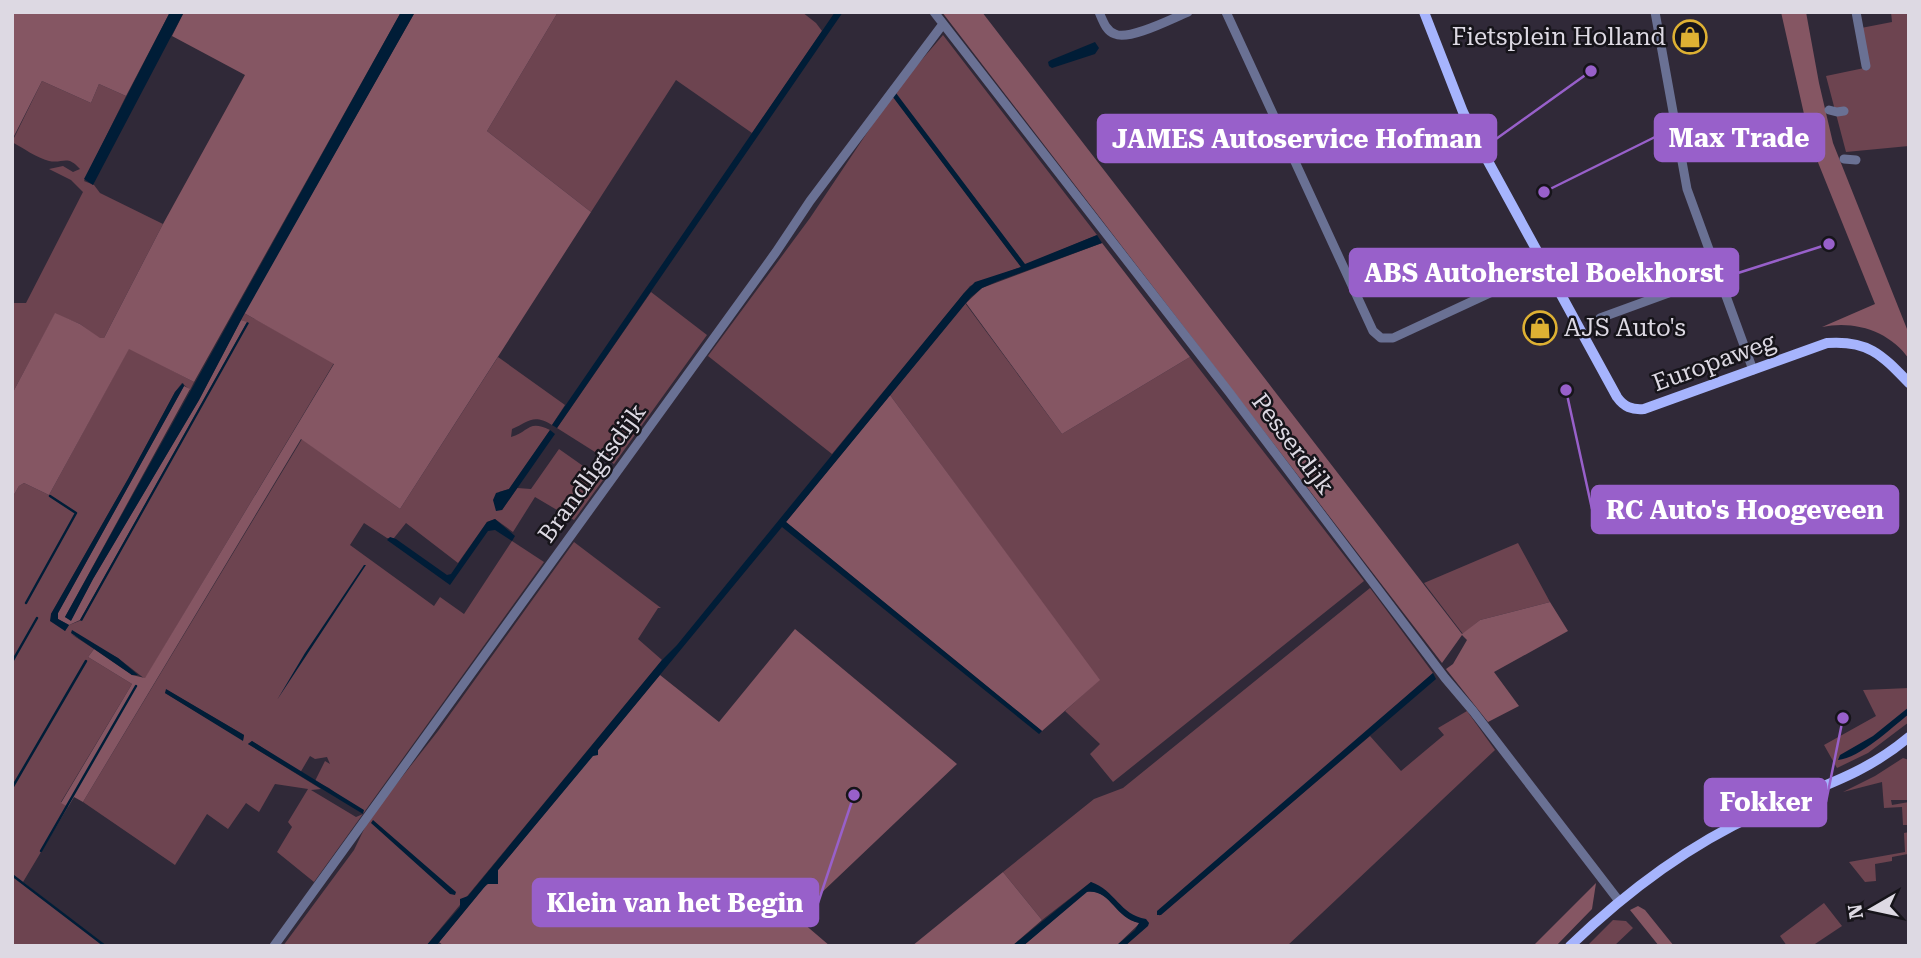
<svg xmlns="http://www.w3.org/2000/svg" width="1921" height="958" viewBox="0 0 1921 958" font-family="'Roboto Serif',serif">
<rect width="100%" height="100%" fill="#302938"/>
<path fill="#6d4450" fill-rule="evenodd" d="M558,12H802L816,23L822,31L752,133L676,80L591,212L487,131Z
M1891,12H1909V146L1846,152L1826,76L1869,67L1861,28L1892,22Z
M943,35L1097,235L1025,265L895,93L893,97L1021,267L970,286L832,454L708,356L810,218L895,91Z
M42,81L91,103L99,84L126,96L84,181L94,185L100,193L163,224L104,338L100,339L80,324L55,314L12,394V303H26L83,192L71,180L49,169L63,166L73,172L80,169C67,154 63,164 49,161C37,158 23,148 12,142Z
M651,292L707,335L614,464L557,428Z
M965,303L1062,434L1190,357L1364,581L1113,782L1090,754L1100,744L1065,711L1099,680L890,395Z
M244,313L334,363L145,679L118,658L71,634L94,649L88,657L132,684L61,802L68,807L23,882L105,946H12V498L19,486L24,483L49,495L129,348L194,382L190,390L182,383L175,392L128,479L51,614L65,631L69,625L82,620L248,323L241,320Z
M498,357L565,405L552,425C532,413 528,423 512,429L511,437C529,432 528,419 550,430L509,489L499,492L502,510L517,488L531,489L559,449L603,480L574,520L535,497L513,532L495,519L487,522L458,563L406,523L394,538H387L364,523L350,545L434,606L440,597L464,614L512,541L544,562L314,882L277,852L292,827L288,822L308,789L275,784L259,812L246,803L228,829L207,814L175,865L83,802L302,439L400,509ZM167,690L244,735L243,740L165,693ZM252,741L300,773L310,756L315,759L327,757L330,764L325,761L315,781L329,788L363,814L356,817L311,790L321,789L248,744Z
M574,542L661,608H658L638,639L662,660L426,946H283L354,850L369,819L438,731Z
M1518,543L1550,602L1480,620L1463,634L1424,583Z
M1370,588L1433,673L1159,916L1370,736L1401,771L1444,735L1438,728L1467,711L1495,750L1287,946H1125L1149,923L1130,914L1091,882L1042,920L1003,872L1094,799L1123,788Z
M1909,688V722L1868,753L1837,768L1824,745L1876,716L1863,690Z
M1903,758L1909,760V800H1891L1892,805L1909,802V825H1903L1902,807L1884,808L1882,782L1843,792L1875,776Z
M1909,832V857L1908,854L1892,857V861L1875,864L1876,881L1865,882L1849,862L1905,852L1904,833Z
M1824,903L1842,926L1812,946H1787L1780,936Z
M1613,920L1626,921L1633,928L1614,946H1587Z"/>
<path fill="#855663" d="M12,12H170L126,96L99,84L91,103L42,81L12,140Z
M184,12H401L194,382L129,349L49,495L24,483L19,486L12,498V394L55,313L80,324L100,338H104L163,224L245,75L172,36Z
M415,12H558L487,131L591,212L400,509L301,439L83,802L74,797L68,807L61,803L132,684L88,657L94,649L132,675L145,678L334,364L244,313Z
M942,12H982L1462,634L1480,620L1550,602L1568,631L1494,672L1519,706L1488,722L1446,669L1453,664L1467,640L1462,635L1442,663Z
M1781,12H1806L1819,83L1833,143L1909,334V359C1890,331 1854,320 1822,327L1875,304L1811,145Z
M1102,243L1190,357L1062,434L966,303L982,288Z
M241,320L247,322L80,620L69,625L58,619V613L184,386L190,389L65,617L71,620L93,579L199,400Z
M890,395L1100,680L1042,731L786,522Z
M795,629L957,764L796,917L830,946H444L439,942L483,888L497,877L498,870L593,755H598V750L660,675L719,722Z
M1003,872L1042,920L1012,946H912Z
M1596,883L1592,909L1556,946H1533Z
M1087,891C1111,889 1115,918 1140,923L1116,946H1023Z
M1638,906L1645,910L1674,946H1659L1630,910Z"/>
<path fill="#001d37" d="M170,12H184L93,185L84,179Z
M401,12H415L241,320L199,400L93,579L71,621L65,617Z
M835,12H843L557,428L552,425Z
M1095,42L1099,48L1095,54L1052,68L1049,66L1048,62L1051,60Z
M896,93L1025,264L1097,235L1102,243L998,281L982,288L971,297L786,522L1042,731L1039,734L782,527L598,750V755L593,756L498,870V884H487L436,946H426L460,907V899L468,896L662,660L677,645L964,293L975,282L1021,267L893,97Z
M247,322L249,323L82,621L80,620Z
M183,383L184,386L58,613V619L69,625L65,631L50,621L51,614L128,479L175,392Z
M550,430L555,434L502,510L496,511L493,500L496,493L509,489Z
M495,519L515,536L512,541L495,530L488,531L450,585L387,540L390,537L396,539L447,575L451,574L487,522Z
M364,565H366L277,700L305,653Z
M72,630L118,658L138,675H132L71,633Z
M1433,673L1436,679L1161,915H1157V911Z
M166,689L244,735L243,741L165,693Z
M1909,707V714C1891,728 1860,758 1838,760L1840,755L1873,736Z
M252,741L364,810L363,814L248,744Z
M373,820L456,892L455,895L450,894L371,823Z
M1091,882C1115,890 1120,915 1146,919L1149,923L1148,926L1125,946H1116L1135,930L1139,923C1114,918 1111,889 1087,892L1023,946H1012Z"/>
<g fill="none" stroke-linecap="round" stroke-linejoin="round">
<path stroke="#001d37" stroke-width="2.5" d="M26,603L76,513L50,496
M12,662L37,618
M12,788L86,661
M41,851L136,686
M12,875L105,946"/>
<path stroke="#6a7194" stroke-width="9" d="M934,12L1229,392L1445,678L1473,711L1619,901
M1099,12C1103,21 1106,31 1115,34C1129,41 1173,18 1188,12
M1226,12L1373,331L1381,338H1393L1546,267
M1655,12L1687,189L1753,370
M1856,12L1866,66
M1829,110L1837,112L1844,111
M1844,159L1856,160
M1600,318L1718,275
M274,946L776,252L810,201L943,24"/>
<path stroke="#a6b4fd" stroke-width="10" d="M1424,12L1463,112L1478,143L1617,397C1624,407 1632,410 1644,409L1827,343C1868,340 1881,354 1909,383
M1570,946C1626,892 1687,846 1757,814C1813,788 1860,778 1909,737"/>
</g>
<defs>
<symbol id="shop-ring" viewBox="-11 -11 22 22"><circle r="9.5" fill="#16141a" stroke="#deb133" stroke-width="1.5"/><path d="M-5-2.5h2.3a2.7 3.5 0 0 1 5.4 0H5L5.5 6h-11ZM-1.5-2.5h3a1.5 2.3 0 0 0-3 0Z" fill="#deb133"/></symbol>
</defs>
<g fill-rule="evenodd">
<use href="#shop-ring" x="1671" y="18" width="38" height="38"/>
<use href="#shop-ring" x="1521" y="309" width="38" height="38"/>
</g>
<g text-anchor="middle" dominant-baseline="central" stroke-width="5" stroke-linejoin="round" paint-order="stroke">
<g font-size="24" fill="#ddd9e3" stroke="#16141a" text-anchor="end">
<text x="1666" y="37">Fietsplein Holland</text>
<text x="1564" y="328" text-anchor="start">AJS Auto's</text>
</g>
<g font-size="24" fill="#ddd9e3" stroke="#16141a">
<text transform="translate(1714 362) rotate(-20)">Europaweg</text>
<text transform="translate(1293 444) rotate(53)">Pesserdijk</text>
<text transform="translate(592 473) rotate(-54)">Brandligtsdijk</text>
</g>
</g>
<path fill="none" stroke="#9860ca" stroke-width="2.5" d="M1544 192L1655 137M1591 71L1496 139M1829 244L1738 273M1566 390L1592 509M1843 718L1826 802M854 795L818 903"/>
<g fill="#9860ca" stroke="#16141a" stroke-width="2.5">
<circle cx="1544" cy="192" r="7"/>
<circle cx="1591" cy="71" r="7"/>
<circle cx="1829" cy="244" r="7"/>
<circle cx="1566" cy="390" r="7"/>
<circle cx="1843" cy="718" r="7"/>
<circle cx="854" cy="795" r="7"/>
</g>
<g fill="#9860ca" stroke="#9860ca" stroke-width="2.5">
<rect x="1655" y="114" width="169" height="47" rx="7"/>
<rect x="1098" y="115" width="398" height="47" rx="7"/>
<rect x="1350" y="249" width="388" height="47" rx="7"/>
<rect x="1592" y="486" width="306" height="47" rx="7"/>
<rect x="1705" y="779" width="121" height="47" rx="7"/>
<rect x="533" y="879" width="285" height="47" rx="7"/>
</g>
<g font-size="26" text-anchor="middle" font-weight="bold" fill="#fff">
<text x="1739" y="147">Max Trade</text>
<text x="1297" y="148">JAMES Autoservice Hofman</text>
<text x="1544" y="282">ABS Autoherstel Boekhorst</text>
<text x="1745" y="519">RC Auto's Hoogeveen</text>
<text x="1766" y="811">Fokker</text>
<text x="675" y="912">Klein van het Begin</text>
</g>
<rect width="1921" height="958" fill="none" stroke="#ddd9e3" stroke-width="28"/>
<g transform="translate(1872 909) rotate(261)" stroke="#16141a" stroke-width="5" paint-order="stroke">
<path d="M0-5L12 26L0 18L-12 26Z" fill="#ddd9e3"/>
<text y="-10" font-size="19" font-weight="bold" text-anchor="middle" fill="#ddd9e3">N</text>
</g>
</svg>
